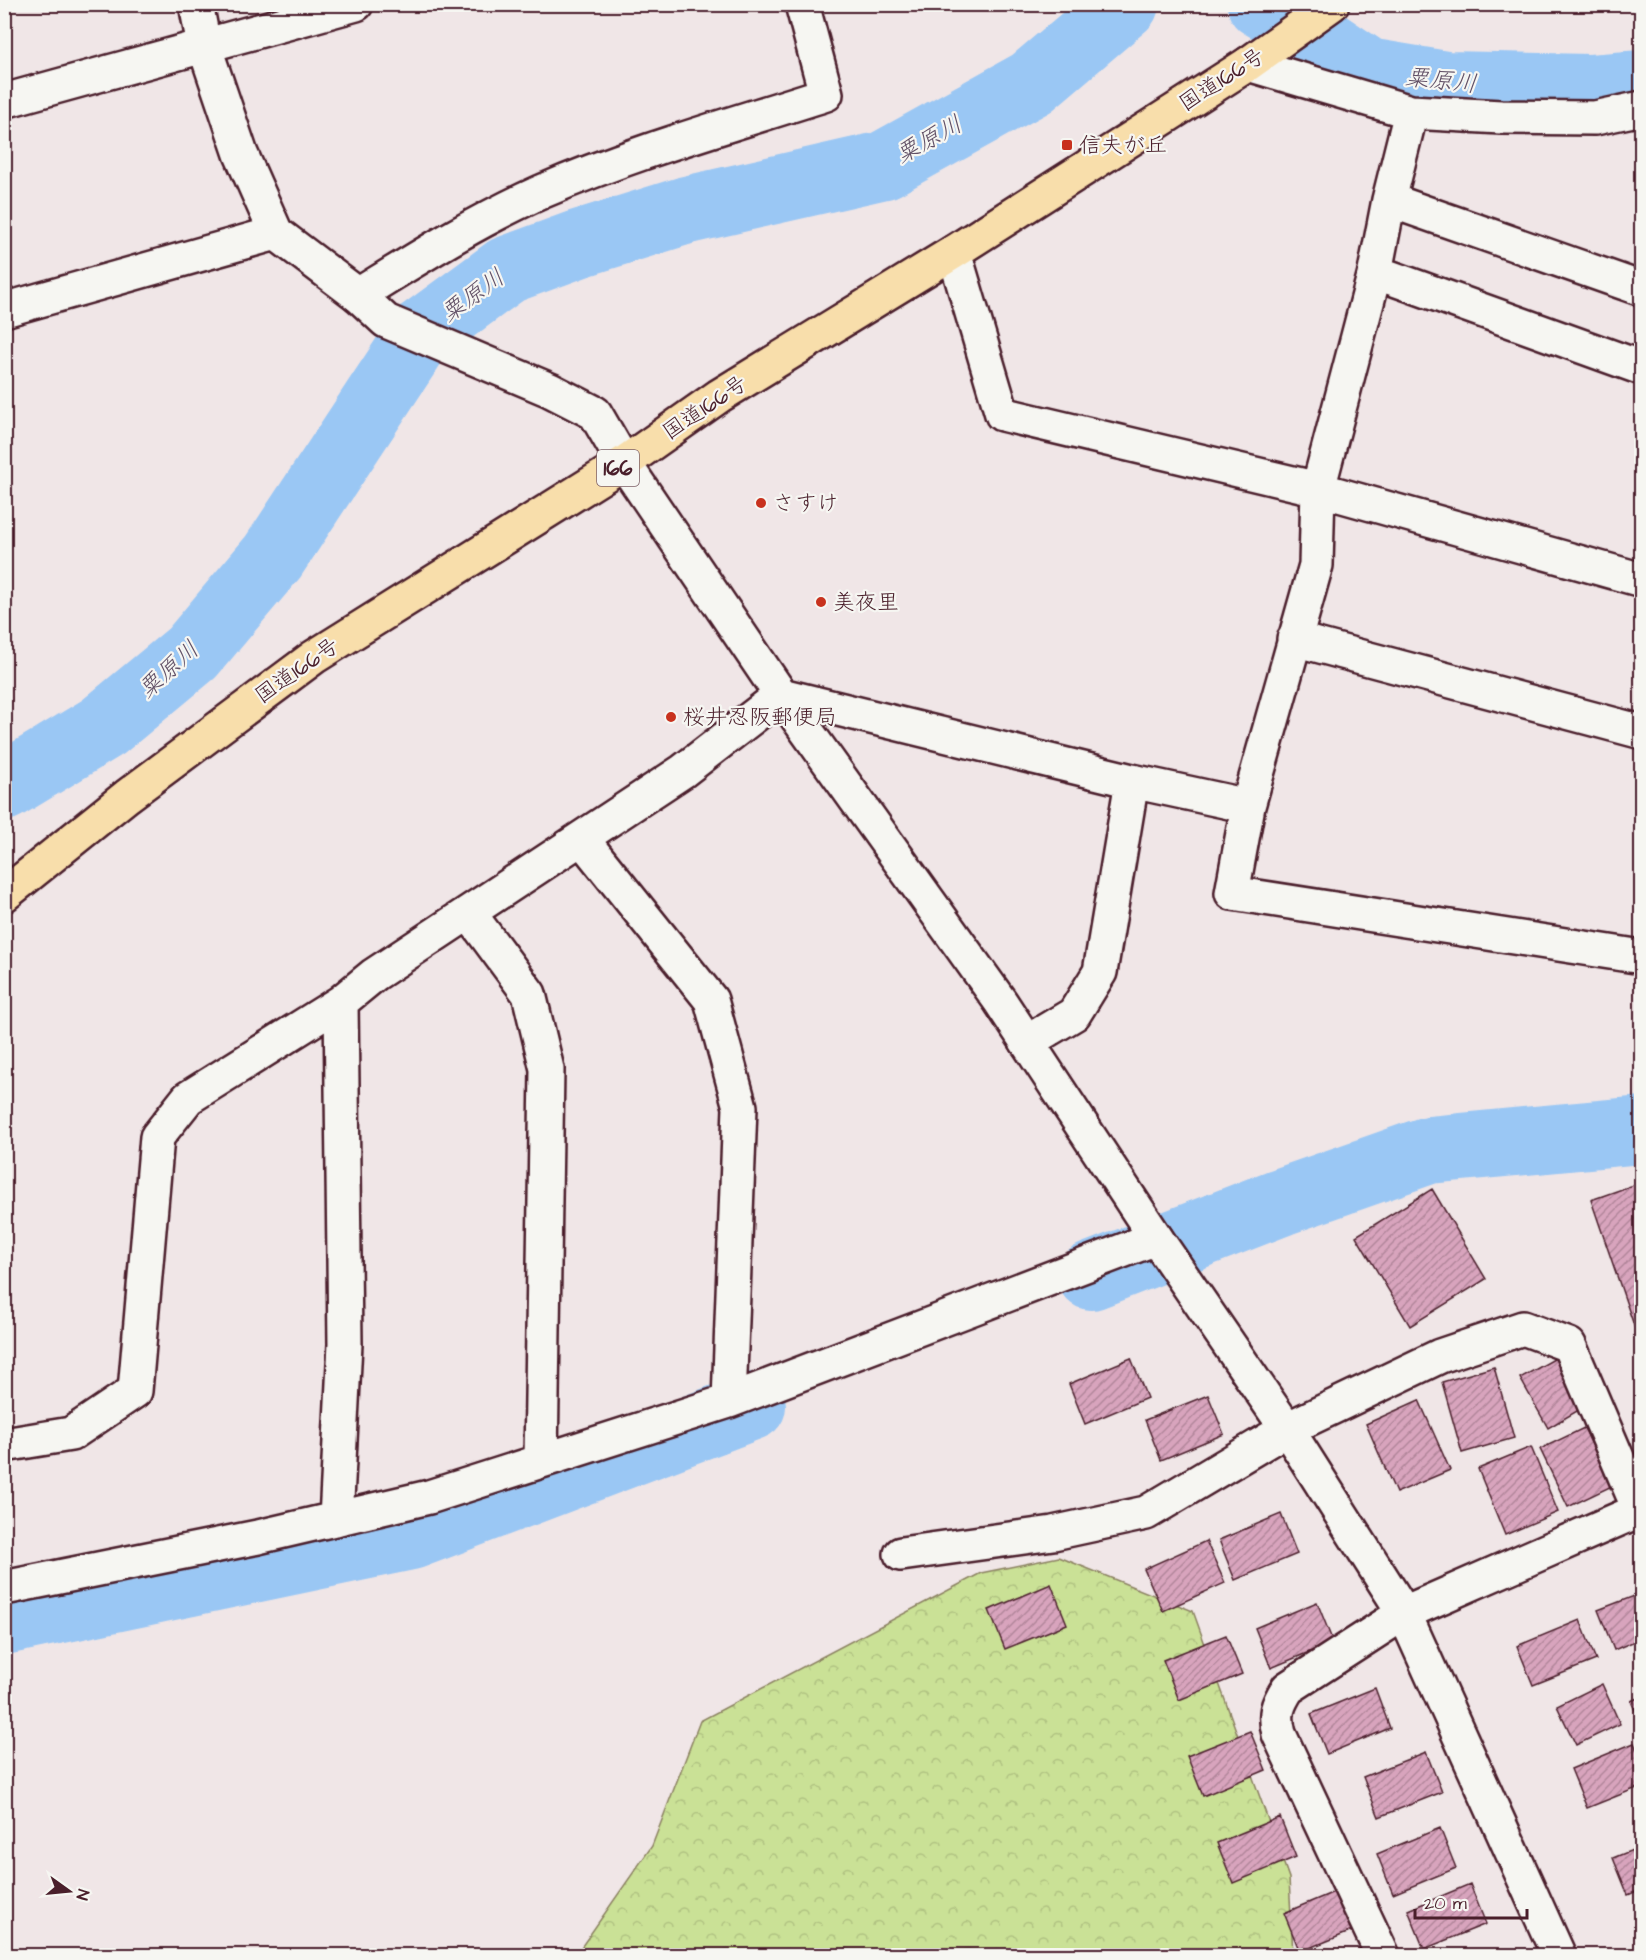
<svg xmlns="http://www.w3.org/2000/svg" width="1646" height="1960" viewBox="0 0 1646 1960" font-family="'Architects Daughter','Klee One',sans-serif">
<defs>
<pattern id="forest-crowns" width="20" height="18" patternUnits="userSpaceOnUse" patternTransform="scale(1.5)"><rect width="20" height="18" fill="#cae196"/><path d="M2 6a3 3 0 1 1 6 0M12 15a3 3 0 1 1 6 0" fill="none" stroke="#afc181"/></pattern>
<pattern id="building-hatch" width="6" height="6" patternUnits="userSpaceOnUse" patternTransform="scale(1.5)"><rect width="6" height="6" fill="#d8a4bd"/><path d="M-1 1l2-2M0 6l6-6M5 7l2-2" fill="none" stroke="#b1859a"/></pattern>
</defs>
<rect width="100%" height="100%" fill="#f0e6e7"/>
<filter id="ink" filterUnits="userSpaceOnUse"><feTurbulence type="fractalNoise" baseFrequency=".0167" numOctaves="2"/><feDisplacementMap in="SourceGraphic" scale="12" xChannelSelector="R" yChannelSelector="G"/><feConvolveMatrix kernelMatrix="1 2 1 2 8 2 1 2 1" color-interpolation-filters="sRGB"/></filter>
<g filter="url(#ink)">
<path fill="url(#forest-crowns)" stroke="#8a8060" stroke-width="1.5" d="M1059,1557L1193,1611L1289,1878L1293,1955L575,1956L652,1846L700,1721L981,1573Z"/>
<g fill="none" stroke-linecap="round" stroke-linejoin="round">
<path stroke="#9ac7f4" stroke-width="68" d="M1261,4L1300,26L1368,72L1446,85L1591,88L1642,84
M4,787L103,727L192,653L273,557L420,334L507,270L578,244L687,210L884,165L1032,83L1125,4
M1091,1276L1281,1202L1429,1150L1642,1130
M4,1621L411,1536L752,1406"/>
</g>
<path fill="url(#building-hatch)" stroke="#4a1f2b" stroke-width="1.5" d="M1642,1182V1343H1640L1591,1200Z
M1432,1189L1486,1279L1410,1326L1356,1236Z
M1563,1354L1591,1403L1548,1428L1520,1378Z
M1131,1358L1147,1398L1085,1424L1069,1384Z
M1494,1367L1514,1438L1462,1453L1442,1382Z
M1208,1395L1224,1434L1161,1460L1145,1420Z
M1419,1400L1450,1470L1396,1493L1366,1424Z
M1584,1428L1612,1486L1568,1507L1540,1449Z
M1531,1447L1558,1512L1505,1535L1478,1469Z
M1281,1514L1297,1554L1235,1580L1219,1540Z
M1206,1541L1225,1583L1163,1611L1144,1569Z
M1051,1584L1067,1624L1005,1649L989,1610Z
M1642,1593V1638L1614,1650L1598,1610Z
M1317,1602L1333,1642L1271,1668L1255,1628Z
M1580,1620L1596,1660L1533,1685L1517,1646Z
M1226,1635L1242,1674L1179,1700L1163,1660Z
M1602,1684L1620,1724L1576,1745L1557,1706Z
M1375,1688L1390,1728L1327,1754L1311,1714Z
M1642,1696V1727L1631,1701Z
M1250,1731L1266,1770L1203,1796L1187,1756Z
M1634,1743L1642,1762V1786L1587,1808L1571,1769Z
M1426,1752L1442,1792L1379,1817L1363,1777Z
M1280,1817L1296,1857L1233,1883L1217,1843Z
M1440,1828L1456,1868L1393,1894L1377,1854Z
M1642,1846V1889L1628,1895L1613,1858Z
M1470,1884L1486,1924L1424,1949L1408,1910Z
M1346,1887L1362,1927L1300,1952L1284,1913Z
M1510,1949L1513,1956H1493Z"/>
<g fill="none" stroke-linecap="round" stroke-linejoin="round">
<defs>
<path id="street" d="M196,4L204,45L241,154L276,233L358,295C418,258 476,221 541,192C633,152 730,125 826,94L802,4
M1248,64L1411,112L1501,117L1595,118L1642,108
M4,101L356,4
M1411,112L1389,200L1375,272L1318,489L1316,565L1248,806L1232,893L1642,957
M1389,200L1642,289
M954,252L1002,414L1318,489L1642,580
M1375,272L1642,368
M4,310L276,233
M1294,639L1642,732
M469,913L529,994L547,1069L541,1461
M1027,1042L1074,1014L1100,972L1132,781
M729,1401L1156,1238
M4,1445L71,1434L135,1391L157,1137L188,1098L341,1002L374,975L683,771L781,695L1132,781L1248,806
M336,1519L345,1344L341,1002
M901,1554L1053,1533L1146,1513L1287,1429L1440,1356L1523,1328L1569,1345L1642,1516
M4,1588L258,1537L429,1497L729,1401L740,1107L711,1000L582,839
M1383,1956L1279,1734C1274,1714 1277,1705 1288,1688L1404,1613"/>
<path id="secondary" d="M358,295L386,321L550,390L595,413L624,463L781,695L1000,1001L1156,1238L1287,1429L1404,1613L1559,1956
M1404,1613L1642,1509"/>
<path id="highway" d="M4,895L127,796L314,657L624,463L719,396L954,252L1248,64L1332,4"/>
</defs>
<use href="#street" stroke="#4a1f2b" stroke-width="38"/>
<use href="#secondary" stroke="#4a1f2b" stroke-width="38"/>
<use href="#highway" stroke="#4a1f2b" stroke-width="38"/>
<use href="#street" stroke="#f6f6f2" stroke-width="33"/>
<use href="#secondary" stroke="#f6f6f2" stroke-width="33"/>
<use href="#highway" stroke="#f8deab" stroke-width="33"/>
</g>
</g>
<g fill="#c8321e" stroke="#f6f6f2" stroke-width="2">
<rect x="1061" y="139" width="12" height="12" rx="3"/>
<circle cx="761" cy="503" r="6"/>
<circle cx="821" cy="602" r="6"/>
<circle cx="671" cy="717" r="6"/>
</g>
<g text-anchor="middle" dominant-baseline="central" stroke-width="4.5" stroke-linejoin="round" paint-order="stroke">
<rect fill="#f6f6f2" stroke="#7e6067" stroke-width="1.5" x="597" y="450" width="42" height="36" rx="4.5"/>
<g font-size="21" font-weight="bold" fill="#4a1f2b">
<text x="618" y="468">166</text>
</g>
<g font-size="22" fill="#4a1f2b" stroke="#f6f6f2">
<text transform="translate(1222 80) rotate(-33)">国道166号</text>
<text transform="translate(705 408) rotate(-34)">国道166号</text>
<text transform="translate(297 671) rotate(-35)">国道166号</text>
</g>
<g font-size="22" fill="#4a1f2b" stroke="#f6f6f2" text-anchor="start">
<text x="1079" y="145">信夫が丘</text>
<text x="773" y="503">さすけ</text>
<text x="833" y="602">美夜里</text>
<text x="683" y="717">桜井忍阪郵便局</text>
</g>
<g font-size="24" font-style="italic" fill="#625167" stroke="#f6f6f2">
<text transform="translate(1441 81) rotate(6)">粟原川</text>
<text transform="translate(929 140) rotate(-29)">粟原川</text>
<text transform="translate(473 296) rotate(-36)">粟原川</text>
<text transform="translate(169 670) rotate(-42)">粟原川</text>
</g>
</g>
<rect width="1646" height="1960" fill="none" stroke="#f6f6f2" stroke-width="24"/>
<rect x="12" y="12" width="1622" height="1936" fill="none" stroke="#4a1f2b" stroke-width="2" filter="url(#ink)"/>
<g transform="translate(69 1891) rotate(105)" stroke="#f6f6f2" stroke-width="4.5" paint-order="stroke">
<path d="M0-4.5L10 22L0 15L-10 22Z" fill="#4a1f2b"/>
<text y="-9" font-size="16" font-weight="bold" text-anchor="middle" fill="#4a1f2b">N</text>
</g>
<path d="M1415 1909v9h112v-9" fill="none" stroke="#4a1f2b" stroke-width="3"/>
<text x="1424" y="1909" font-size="18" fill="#4a1f2b" stroke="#f6f6f2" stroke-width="4.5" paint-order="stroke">20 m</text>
</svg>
